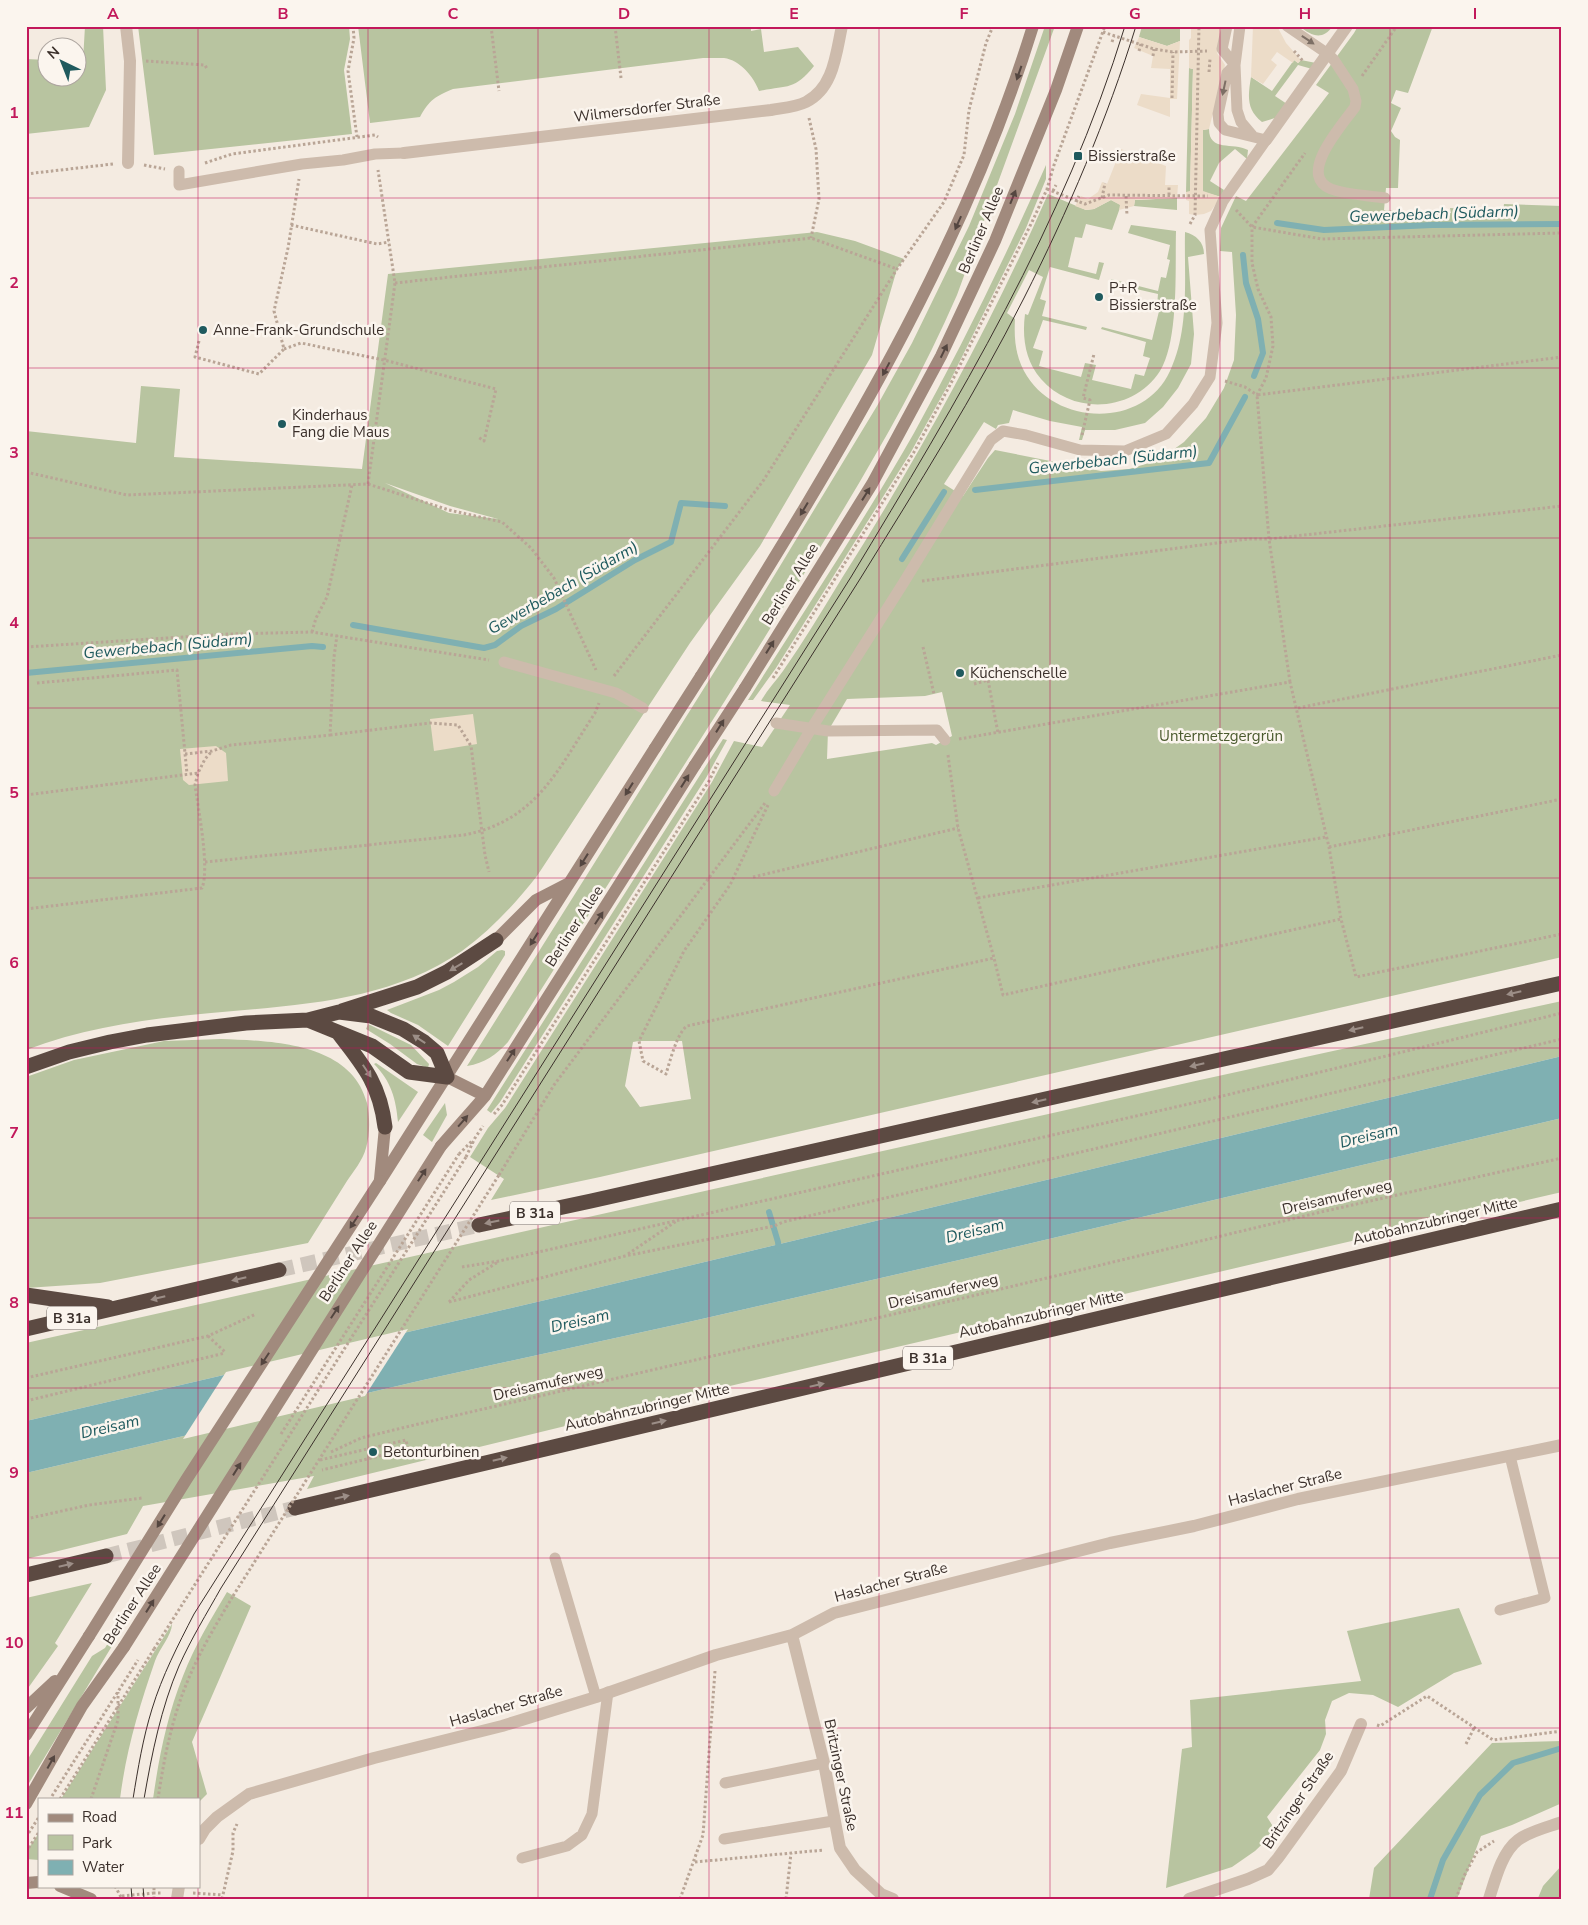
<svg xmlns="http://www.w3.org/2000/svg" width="1588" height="1925" viewBox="0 0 1588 1925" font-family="'Nunito Sans',sans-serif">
<rect width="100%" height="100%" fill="#f4ebe1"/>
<path fill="#b8c4a0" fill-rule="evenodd" d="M85,26H103L106,90L89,127L26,134V59L47,60L48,78H78V61H83Z
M138,26H349L350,39L344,70L352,134L154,155Z
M358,26H751V31L761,29L764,52L798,47L814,66C794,91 787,85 759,91C754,77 740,60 724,58C717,58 710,58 703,58L453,89C436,96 429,100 420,117L370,123Z
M1045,26H1055L957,295C908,408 842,512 778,616C689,759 598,899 508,1042C496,1055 485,1063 467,1066L760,599L877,406L912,343L969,226L1015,114Z
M1142,26H1180V41L1167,46L1139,37Z
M1299,26H1333C1322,41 1312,36 1299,26Z
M1358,26H1433L1408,93L1396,90L1391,103L1401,108L1391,131L1395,137L1400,140L1398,188H1386L1384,210L1451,213L1450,208L1503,211L1504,204L1562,206V957L600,1177L491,1200L504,1179L470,1157L488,1128L505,1108L712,782L734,741L762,747L790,705L761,701C767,690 776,681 783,671C804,641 823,609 842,578C920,455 990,327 1048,194L1086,210L1094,209L1111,200L1121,205L1112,230L1086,224L1082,238L1075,237L1068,267L1096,274L1099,262L1104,263L1099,280L1050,267L1040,299L1046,301L1042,316L1087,327L1086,330L1043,320L1033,348L1043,351L1039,366L1081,377L1085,363L1096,365L1092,380L1131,389L1135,374L1144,376L1150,358L1143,356L1146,342L1101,329L1102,327L1152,340L1160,307L1157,306L1158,294L1110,283L1111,279L1158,291L1161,277L1166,278L1170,260L1167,259L1170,245L1128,233L1131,225L1176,231C1175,269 1179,340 1160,371C1134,412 1073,416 1041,379C1025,361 1022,337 1025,314L1028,315L1043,277L1029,270L1007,313L1015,319C1014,337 1015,354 1024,371C1053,426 1143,430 1170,371C1190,328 1184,277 1185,232C1196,235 1204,242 1204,254L1188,257L1194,334L1191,364L1178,388L1163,407L1145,423L1115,430H1085L1082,440H1079L1082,427L1050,421L1013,410L1009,423L998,425L996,429L984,422L944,484L963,496L988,458L995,450L1101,471L1129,469L1159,460L1184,442L1206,418L1224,388L1234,360L1236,315L1232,252L1220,251L1221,228L1236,196L1246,201L1329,93L1316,85L1354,33ZM942,692L952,736L936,745L932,743L827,759L828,731L847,699L925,696ZM639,1041H682L691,1099L640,1107L625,1086L633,1042Z
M1294,60L1298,63L1301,60L1316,63L1312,69L1298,65L1275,96L1287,104L1275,118L1262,122C1246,109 1248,96 1251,77L1272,91Z
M1189,68L1193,69L1190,192H1186Z
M1209,129C1209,152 1233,142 1248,150L1247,159L1235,149L1219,163L1210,181L1224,190L1221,197L1203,192V130Z
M1046,165V179L1026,228L949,383L911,452L776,668L753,700H748C804,611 862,524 914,433C962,346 1006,256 1046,165Z
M1177,198V210L1134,206L1135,200Z
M817,232L855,241L904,259L897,269L872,355L760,546L690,643L537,876C515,904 491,930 462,951C387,1002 298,1005 211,1013C148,1019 86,1027 26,1050V431L136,443L141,386L180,389L174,457L362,469L388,274ZM385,483L450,506L498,519L449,513Z
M723,739L727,740L706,778L500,1102L491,1113L487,1110Z
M502,950L505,951V955L448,1046L418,1025L391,1013L387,1010L439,990L454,982L478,967L497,951Z
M1562,1001V1056L588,1290L26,1421V1343L1200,1080Z
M368,1024L411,1045L429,1064L428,1068L417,1064L390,1044L366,1029Z
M221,1039C271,1041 351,1042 367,1103C370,1117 370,1135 366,1148C363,1160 353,1172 347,1181C334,1202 321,1222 308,1243L100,1283L26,1288V1077L74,1060L164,1041Z
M376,1063L418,1092L398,1122C396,1099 391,1081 374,1064Z
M445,1103L447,1115L432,1142L423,1135Z
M1562,1118V1192L717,1389L307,1489L314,1476L143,1506L127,1534L26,1559V1473L423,1380L693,1321L968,1258Z
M92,1583L55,1643L58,1646L26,1691V1598Z
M227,1592L251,1606L192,1742L207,1794L199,1802V1799H153C159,1757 167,1716 183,1676C194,1647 211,1619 227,1592Z
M1459,1608L1482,1664L1454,1673L1398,1707L1373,1695L1349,1693L1332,1701L1325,1720L1326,1734L1320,1750L1267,1817L1276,1831L1255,1851L1232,1867L1166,1888L1182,1749L1192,1747L1190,1700L1361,1681L1347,1631Z
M172,1624C172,1635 159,1649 155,1661C139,1707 126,1751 120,1799H61Z
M108,1643L112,1646L26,1788V1762L92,1656L105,1648Z
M1562,1741V1803L1512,1825L1481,1836L1457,1899H1369L1374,1868L1492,1743Z
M39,1833V1860L26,1859V1852Z
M1562,1865V1899L1538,1898L1543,1886Z"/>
<path fill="#ecdcc8" d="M1191,26H1206V28L1213,29V26H1223L1217,53L1225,65L1209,129L1203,130V191L1221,197L1211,211L1204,214L1195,215L1189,214V201L1186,200V192L1190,191L1193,69L1189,68V40L1191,38Z
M1253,26H1277L1286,43L1301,60L1298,63L1294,60L1293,63L1277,52L1271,60L1277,65L1263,84L1251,77Z
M1139,37L1167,46L1180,41L1177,99H1170V117L1137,105L1141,94L1170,98V69L1151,68L1153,56L1134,48Z
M1121,149L1166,166L1165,185H1178L1177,198L1135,200L1134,206L1119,210L1120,205L1111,200L1094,209L1086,210L1075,206L1081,196L1088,199L1098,192L1102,182L1107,184Z
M473,714L477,744L434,751L430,719Z
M216,746L226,753L228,781L189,785L183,780L180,749Z"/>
<path fill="#7fb0b2" d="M1562,1056V1118L968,1258L693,1321L423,1380L26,1473V1421L588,1290Z"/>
<path fill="#f4ebe1" d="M408,1329L365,1396L183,1439L226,1372Z"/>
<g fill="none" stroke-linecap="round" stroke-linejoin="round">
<path stroke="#7fb0b2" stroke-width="6" d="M1277,223L1324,230L1432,225L1562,224
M1243,255L1246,283L1258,319L1263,353L1254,376
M975,490L1209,463L1245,397
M902,559L944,492
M353,625L484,648L495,645L521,626L556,609L635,560L671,542L681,503L725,506
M26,673L312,646L323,647
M769,1212L778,1242L779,1251
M1430,1899L1443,1860L1480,1795L1513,1763L1562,1748"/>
<path stroke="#cfc6bd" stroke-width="15" stroke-dasharray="15 8" stroke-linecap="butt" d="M279,1270L479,1225
M106,1556L295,1508"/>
<path stroke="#b9a596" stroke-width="3" stroke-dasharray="2.5 2.5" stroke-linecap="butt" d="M353,26L354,38L348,71L357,137
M491,26L499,91
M615,26L621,78
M1103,32L1154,49L1173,52L1207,51
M1112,42L1114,36
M1139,51L1141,44
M1294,51L1303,61
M1153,56L1154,49
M146,61L205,65L207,69
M1209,72L1210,59
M1362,76L1397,26
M1172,98L1173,52
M809,118L816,149L819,199L811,238
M205,163L232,154L375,135L378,137
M144,165L165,169
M26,174L113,164
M1047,189L1085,204L1109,195L1208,196
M1053,191L1056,185
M1169,195V185
M1126,196L1127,216
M1102,198L1105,183
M1076,202L1079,196
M1236,210L1252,227L1322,239L1562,233
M1190,224L1195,215L1199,26
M291,225L377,244L389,242
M395,283L811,238L897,269
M199,341L195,357L259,374L284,349L274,311L288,248L299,179
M284,349L301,343L384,360L496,389L484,441L478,437
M1225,381L1245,387L1257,395L1266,378L1273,346L1271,317L1258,289L1252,263V227L1305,153
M1082,435L1090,400L1083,398L1094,354
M26,472L127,495L368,484L449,510L502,522L531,548L554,578L596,670
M368,484L395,283L378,170
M922,581L1248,539H1269L1562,506
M312,632L316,618L327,597L352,485
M26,647L230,634L312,632L489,660
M923,647L934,694
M614,676L763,481L897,269L944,202L964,155L969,110L986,43L993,26
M773,678L914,452L950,385L1033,220L1047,189L1054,165L1105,26
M1290,682L1269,539L1257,395L1562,357
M37,683L177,670L187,774
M974,684L988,680L998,733
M1298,708L1562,655
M330,735L430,723L458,725L471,746L485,855L489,872
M959,739L1290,682L1329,847L1341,919
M185,754L212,751L231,745L330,735L334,657L337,635
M948,755L958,828L994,958
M26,795L198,773L205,759L212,751
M768,805L730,885L684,951L639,1041L643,1061L666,1074C670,1061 677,1033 687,1026L994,958L1003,995L1341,919L1356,977L1562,934
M1329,847L1562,799
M205,862L464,835C537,821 558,769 595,713L599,703
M753,877L958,828
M978,898L1326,837
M26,909L202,888C210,868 198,808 195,785L198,773
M494,1114L502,1105L709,781L718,763
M459,1154L473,1140
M466,1157L475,1138L483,1126
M499,1175L554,1085L765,803
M628,1254L678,1220
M462,1267L499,1261L1202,1101L1562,1013
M449,1302L625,1256L774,1226L783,1222L1562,1039
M449,1302L469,1280L498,1262
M208,1336L225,1352
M26,1378L208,1336L256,1314
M26,1401L225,1353
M331,1452L361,1438L410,1426L972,1296L1321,1212L1562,1158
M320,1460L406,1440L408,1449L322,1470
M26,1519L89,1505L142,1498
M1377,1725L1380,1726L1427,1696L1493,1740L1562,1731
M1466,1744L1474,1728
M52,1796L138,1660
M60,1799L154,1649
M91,1799L118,1720V1692
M158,1799C164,1758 172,1718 188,1680C200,1651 217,1623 233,1596
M26,1837L39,1817
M26,1852L39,1832
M695,1862L824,1850
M115,1886L122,1899
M193,1893L223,1895
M122,1896L154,1893V1886
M154,1899V1893H162
M222,1899L233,1851V1833L237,1824
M680,1899L703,1835L715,1671
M786,1899L791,1853
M1456,1899L1464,1876L1477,1852L1494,1841"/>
<path stroke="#cdbbac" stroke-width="11" d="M1227,26L1222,49L1235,65L1237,110L1241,122L1252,135
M1287,26L1328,54L1334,60L1353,89L1356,101L1355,107C1343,124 1296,175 1331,189C1347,195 1367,195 1385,198
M179,171V185L302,164L343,160L375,154L404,153
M504,662L616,693L643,708
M776,723L828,731L937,730L945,740
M774,791L811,729L904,582L991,440L1003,431L1026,435L1080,450L1125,451L1166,434L1193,404L1210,377L1217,323L1210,230L1223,201L1266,140L1225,130L1219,123L1218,114L1227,73L1235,65L1240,26
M555,1558L596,1697
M1500,1610L1545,1598L1510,1456
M725,1783L824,1763
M724,1839L833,1821
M522,1858L567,1846L582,1835L592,1814L608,1692"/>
<path stroke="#cdbbac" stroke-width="12" d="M126,26L130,61L128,163
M1266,140L1347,26
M404,153L771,110C782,108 796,107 806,102C834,88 836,53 842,26
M792,1635L824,1763L840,1848L855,1870L881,1894L893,1899
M199,1839L205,1829L217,1817L249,1794L374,1758L502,1726L596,1697L716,1655L792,1635L834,1613L1110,1543L1194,1526L1298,1499L1562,1445
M177,1899L179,1886
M1189,1899L1248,1879L1268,1870L1278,1858L1341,1771L1361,1724
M1489,1899C1495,1880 1502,1852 1518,1840C1530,1831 1548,1827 1562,1822"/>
<path stroke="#a18a7d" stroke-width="12" d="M701,676C831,467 960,263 1033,26
M745,688L872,484L941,356L995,241L1056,90L1078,26
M496,940L536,900L569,883
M447,1077L485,1096
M441,1146L485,1096L695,765
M380,1179L385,1127
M380,1181L655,748
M26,1708L55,1681
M26,1735L89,1636
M26,1804L82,1706L124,1647
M26,1883L39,1882
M60,1886L91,1899"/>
<path stroke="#5c4a42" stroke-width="15" d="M342,1011L417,987L447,972L496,940
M339,1034C364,1066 380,1085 385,1127
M26,1067L69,1052L110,1042L147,1035L246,1023L308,1020L339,1012L371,1016L403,1029L424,1042L437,1053L447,1077L409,1072L372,1046L308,1020
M479,1225L591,1201L1562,983
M26,1295L108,1307
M26,1329L279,1270
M295,1508L1562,1209
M26,1575L106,1556"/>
<path stroke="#3b302b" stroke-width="1" d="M133,1799C138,1768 143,1738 152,1709C162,1676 178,1645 194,1614L851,577C958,400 1064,225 1125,26
M144,1799C152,1753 161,1708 179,1666C191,1639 207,1613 221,1588L860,579C917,487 975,395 1024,298C1068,211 1107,120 1136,26
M131,1886L132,1899
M143,1886L144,1899"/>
<path stroke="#b9a596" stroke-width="3" stroke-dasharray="2.5 2.5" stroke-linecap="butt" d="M281,1434L459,1154
M233,1596L499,1175
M154,1649L466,1157"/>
<path stroke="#a18a7d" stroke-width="12" d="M655,748L701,676
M695,765L745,688
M89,1636L186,1480L380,1181
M124,1647L441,1146"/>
</g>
<defs><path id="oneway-solid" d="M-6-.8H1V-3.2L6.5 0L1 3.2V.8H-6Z" transform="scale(1.25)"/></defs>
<g fill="#7d6f65">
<use href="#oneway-solid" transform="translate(1308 40) rotate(34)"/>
<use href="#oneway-solid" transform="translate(1224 88) rotate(102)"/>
</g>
<g fill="#544640">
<use href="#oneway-solid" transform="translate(1019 73) rotate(109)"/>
<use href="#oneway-solid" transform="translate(1013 197) rotate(-68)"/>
<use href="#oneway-solid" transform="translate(958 223) rotate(114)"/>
<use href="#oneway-solid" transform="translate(944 351) rotate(-64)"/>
<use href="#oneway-solid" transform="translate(886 369) rotate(118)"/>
<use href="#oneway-solid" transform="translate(866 494) rotate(-58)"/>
<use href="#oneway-solid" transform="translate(804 509) rotate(121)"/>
<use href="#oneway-solid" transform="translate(770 647) rotate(-58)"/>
<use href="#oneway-solid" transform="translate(720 726) rotate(-58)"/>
<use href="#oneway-solid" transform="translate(685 781) rotate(-58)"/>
<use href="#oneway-solid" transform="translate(629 789) rotate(122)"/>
<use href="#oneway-solid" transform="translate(584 860) rotate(122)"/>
<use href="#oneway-solid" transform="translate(599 918) rotate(-57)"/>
<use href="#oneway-solid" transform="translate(534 939) rotate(122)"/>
<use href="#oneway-solid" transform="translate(511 1055) rotate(-57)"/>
<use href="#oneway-solid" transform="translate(463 1121) rotate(-49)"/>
<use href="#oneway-solid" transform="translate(422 1175) rotate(-57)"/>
<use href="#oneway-solid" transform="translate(354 1222) rotate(123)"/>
<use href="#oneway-solid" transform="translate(335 1312) rotate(-57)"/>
<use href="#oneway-solid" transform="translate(265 1359) rotate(123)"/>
<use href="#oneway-solid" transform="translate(237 1469) rotate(-58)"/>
<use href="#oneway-solid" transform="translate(161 1521) rotate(122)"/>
<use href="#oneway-solid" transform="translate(150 1606) rotate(-58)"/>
<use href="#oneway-solid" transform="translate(51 1762) rotate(-61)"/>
</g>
<g fill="#9c8e87">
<use href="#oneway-solid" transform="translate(456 967) rotate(149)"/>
<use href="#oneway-solid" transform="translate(1514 993) rotate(167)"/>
<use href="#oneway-solid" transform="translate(1356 1029) rotate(167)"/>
<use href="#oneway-solid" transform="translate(419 1039) rotate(-147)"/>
<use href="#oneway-solid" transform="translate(1197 1065) rotate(167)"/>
<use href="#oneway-solid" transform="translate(367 1071) rotate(56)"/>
<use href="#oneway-solid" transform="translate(1039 1101) rotate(167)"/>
<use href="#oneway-solid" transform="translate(492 1222) rotate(168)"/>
<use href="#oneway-solid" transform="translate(239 1279) rotate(167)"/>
<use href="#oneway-solid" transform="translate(158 1298) rotate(166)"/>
<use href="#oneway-solid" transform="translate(817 1385) rotate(-13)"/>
<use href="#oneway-solid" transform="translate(659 1422) rotate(-13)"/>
<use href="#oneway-solid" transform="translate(500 1459) rotate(-13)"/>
<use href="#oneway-solid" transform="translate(342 1497) rotate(-13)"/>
<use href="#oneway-solid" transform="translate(66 1565) rotate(-13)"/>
</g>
<path fill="none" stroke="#c2185b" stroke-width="1" stroke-opacity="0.55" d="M198,26V1799M368,26V1899M538,26V1899M709,26V1899M879,26V1899M1050,26V1899M1220,26V1899M1390,26V1899M26,198H1562M26,368H1562M26,538H1562M26,708H1562M26,878H1562M26,1048H1562M26,1218H1562M26,1388H1562M26,1558H1562M26,1728H1562M198,1886V1899"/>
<g fill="#1f5a5e" stroke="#fbf5ee" stroke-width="2">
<rect x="1073" y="151" width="10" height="10" rx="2.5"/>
<circle cx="1099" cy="297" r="5"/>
<circle cx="203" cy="330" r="5"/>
<circle cx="282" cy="424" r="5"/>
<circle cx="960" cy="673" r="5"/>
<circle cx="373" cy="1452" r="5"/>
</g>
<g text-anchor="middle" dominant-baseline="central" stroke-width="5" stroke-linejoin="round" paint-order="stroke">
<g fill="#fbf5ee" stroke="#756b66" stroke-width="1">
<rect x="510" y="1201.5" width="50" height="23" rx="4"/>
<rect x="47" y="1306.5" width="50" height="23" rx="4"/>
<rect x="903" y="1346.5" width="50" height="23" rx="4"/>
</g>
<g font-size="14" font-weight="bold" fill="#3b302b">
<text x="535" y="1213">B 31a</text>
<text x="72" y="1318">B 31a</text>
<text x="928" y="1358">B 31a</text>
</g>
<g font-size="15" fill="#3b302b" stroke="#fbf5ee">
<text transform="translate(647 108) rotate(-7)">Wilmersdorfer Straße</text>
<text transform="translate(981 230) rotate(-67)">Berliner Allee</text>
<text transform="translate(790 584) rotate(-58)">Berliner Allee</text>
<text transform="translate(574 926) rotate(-57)">Berliner Allee</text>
<text transform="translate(1337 1197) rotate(-13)">Dreisamuferweg</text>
<text transform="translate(1435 1221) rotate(-13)">Autobahnzubringer Mitte</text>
<text transform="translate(348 1261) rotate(-57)">Berliner Allee</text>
<text transform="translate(943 1291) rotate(-13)">Dreisamuferweg</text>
<text transform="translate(1041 1314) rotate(-13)">Autobahnzubringer Mitte</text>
<text transform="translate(548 1383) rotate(-13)">Dreisamuferweg</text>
<text transform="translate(647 1407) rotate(-13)">Autobahnzubringer Mitte</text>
<text transform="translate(1285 1487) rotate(-14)">Haslacher Straße</text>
<text transform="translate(891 1582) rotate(-15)">Haslacher Straße</text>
<text transform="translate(132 1604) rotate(-57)">Berliner Allee</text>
<text transform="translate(506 1706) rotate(-16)">Haslacher Straße</text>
<text transform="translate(841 1775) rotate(78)">Britzinger Straße</text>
<text transform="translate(1298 1800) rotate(-56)">Britzinger Straße</text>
</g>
<g font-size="15" fill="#3b302b" stroke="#fbf5ee" text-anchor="start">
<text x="1088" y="156">Bissierstraße</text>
<text x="1109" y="288">P+R<tspan x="1109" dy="17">Bissierstraße</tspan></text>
<text x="213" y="330">Anne-Frank-Grundschule</text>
<text x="292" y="415">Kinderhaus<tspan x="292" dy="17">Fang die Maus</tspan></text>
<text x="970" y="673">Küchenschelle</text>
<text x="383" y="1452">Betonturbinen</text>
</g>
<g font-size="15" fill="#4a5a2e" stroke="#fbf5ee">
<text x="1221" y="736">Untermetzgergrün</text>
</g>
<g font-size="16" font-style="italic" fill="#1f5a5e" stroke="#fbf5ee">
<text transform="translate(1434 214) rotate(-2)">Gewerbebach (Südarm)</text>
<text transform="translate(1113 460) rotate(-6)">Gewerbebach (Südarm)</text>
<text transform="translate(563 588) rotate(-30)">Gewerbebach (Südarm)</text>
<text transform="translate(168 646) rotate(-5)">Gewerbebach (Südarm)</text>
<text transform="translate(1369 1136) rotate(-14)">Dreisam</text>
<text transform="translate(975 1231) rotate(-14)">Dreisam</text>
<text transform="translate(580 1321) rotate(-13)">Dreisam</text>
<text transform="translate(110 1427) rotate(-13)">Dreisam</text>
</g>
</g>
<rect width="1588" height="1925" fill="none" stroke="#fbf5ee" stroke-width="55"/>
<rect x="38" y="1798" width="162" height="90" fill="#fbf5ee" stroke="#aea6a0"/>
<rect x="48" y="1814" width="25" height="8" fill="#a18a7d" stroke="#aea6a0"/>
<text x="82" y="1822" font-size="15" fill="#3b302b">Road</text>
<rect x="48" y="1835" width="25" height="15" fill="#b8c4a0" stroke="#aea6a0"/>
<text x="82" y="1848" font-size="15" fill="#3b302b">Park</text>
<rect x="48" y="1860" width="25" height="15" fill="#7fb0b2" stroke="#aea6a0"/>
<text x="82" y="1872" font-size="15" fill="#3b302b">Water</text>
<g transform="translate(62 62) rotate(317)"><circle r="24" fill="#fbf5ee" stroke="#aea6a0"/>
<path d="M0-4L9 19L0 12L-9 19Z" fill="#1f5a5e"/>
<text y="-8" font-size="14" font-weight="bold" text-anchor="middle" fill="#3b302b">N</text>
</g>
<rect x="28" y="28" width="1532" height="1870" fill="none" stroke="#c2185b" stroke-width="2"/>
<g font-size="16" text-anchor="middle" font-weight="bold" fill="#c2185b">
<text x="113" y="19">A</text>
<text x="283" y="19">B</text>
<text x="453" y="19">C</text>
<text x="624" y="19">D</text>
<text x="794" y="19">E</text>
<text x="964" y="19">F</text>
<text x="1135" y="19">G</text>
<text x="1305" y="19">H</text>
<text x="1475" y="19">I</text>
<text x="14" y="118">1</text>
<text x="14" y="288">2</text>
<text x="14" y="458">3</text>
<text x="14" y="628">4</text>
<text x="14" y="798">5</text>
<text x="14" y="968">6</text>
<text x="14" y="1138">7</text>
<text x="14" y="1308">8</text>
<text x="14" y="1478">9</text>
<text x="14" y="1648">10</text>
<text x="14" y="1818">11</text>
</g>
</svg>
